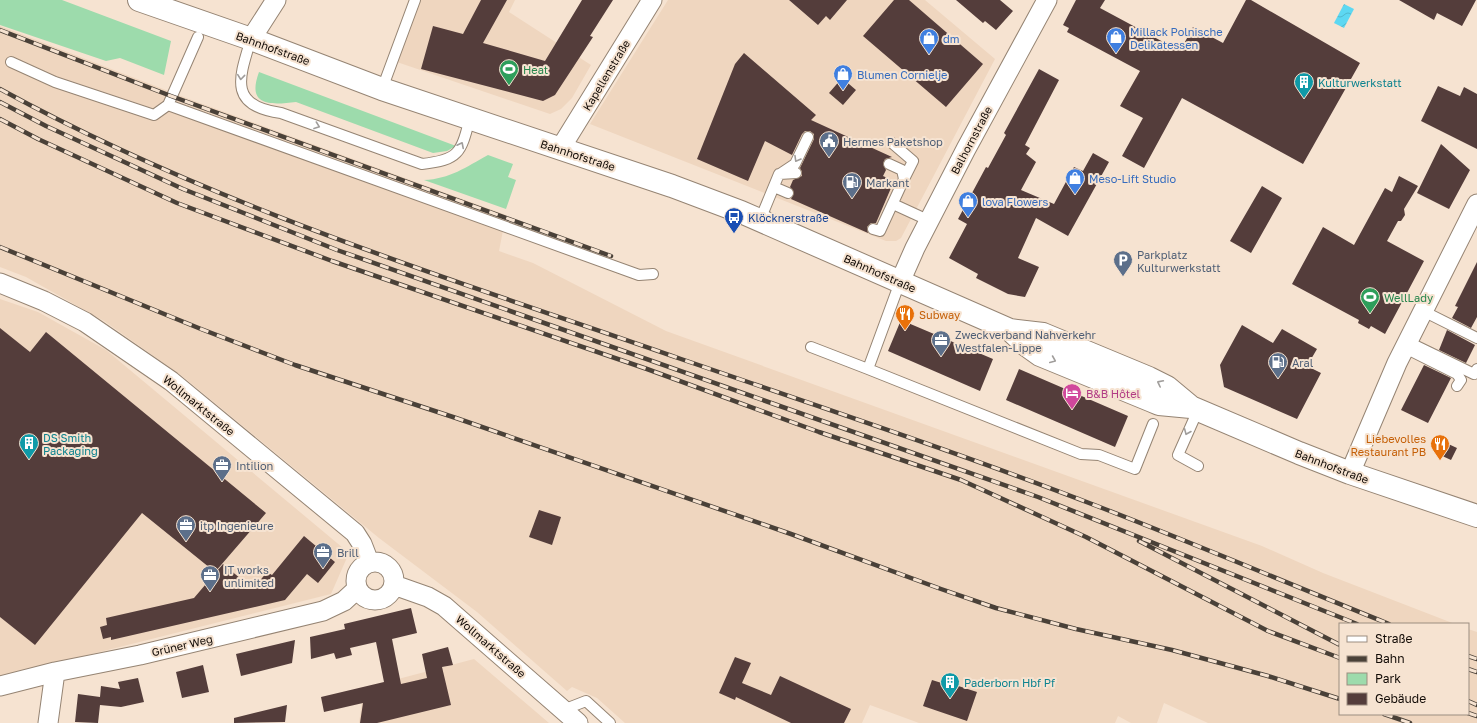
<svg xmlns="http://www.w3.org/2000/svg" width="1477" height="723" viewBox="0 0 1477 723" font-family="'Golos Text',sans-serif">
<defs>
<pattern id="water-waves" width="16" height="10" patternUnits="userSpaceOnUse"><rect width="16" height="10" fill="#5dd8f2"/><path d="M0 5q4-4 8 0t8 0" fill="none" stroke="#50b8ce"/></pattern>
</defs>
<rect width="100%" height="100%" fill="#f6e3d1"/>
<path fill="#efd6bf" d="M413,0H515L509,12L591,65L572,98L561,109L550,114L391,60Z
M668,0H925L995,59L901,238L896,241H886L590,124Z
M0,26L189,99L506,215L499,251L533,263L666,331L1262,546L1323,573L1455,624H1340V714H1468V629L1477,632V723H1208L1164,703L1157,723H1131L1118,716L1115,723H919L870,705L862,723H625L597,698L572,687L567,691L477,612L379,538L182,376L104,321L26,277L0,267Z
M0,299L38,312L106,350L349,553L331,594L0,677Z
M474,659L549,723H359L364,688Z"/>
<path fill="#9ddbac" d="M0,0H62L171,41L164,75L120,58L106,61L0,25Z
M259,72L456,146L447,151L433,153L296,102C271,105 246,107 259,72Z
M488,155L513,164L508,177L516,180L506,209L424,180C450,179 466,167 488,155Z"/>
<path fill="url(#water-waves)" d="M1344,4L1354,9L1344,28L1334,23Z"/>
<path fill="#543d3b" d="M481,0H507L483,43L545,61L582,0H613L590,36L593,37L555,95L543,101L421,69L433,26L463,34Z
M789,0H847L830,20L826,16L818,25Z
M894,0H909L983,64L946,107L863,36Z
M956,0H1000L1013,11L996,30L985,21L983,23Z
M1076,0H1105L1100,8L1180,51L1193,27L1223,43L1246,0H1251L1360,63L1303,164L1182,98L1144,168L1122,156L1143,118L1120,106L1140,71L1067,32L1069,28L1063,25Z
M1399,0H1476L1462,26L1437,13L1434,20Z
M744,53L816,115L811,120L892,157L885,159L883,164L886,170L883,176L894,181L876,223H871L867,227L868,233L791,199L794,193L790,187L793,180L802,176V172L800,168L814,139V134L810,131H805L802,134L792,155L765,141L748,181L697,159L735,64Z
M1039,69L1059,80L1025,145L1030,148L1026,154L1036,162L1021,190L1054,204L1074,167L1083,171L1093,153L1109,162L1068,236L1036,218L1018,258L1039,267L1025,297L1008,294L976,278L978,274L949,258L967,224L958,219L986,167L988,168L1006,135L1004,133Z
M842,78L856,90L843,105L829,93Z
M1438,86L1460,96L1464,87L1477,94V149L1421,121Z
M1441,144L1470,170L1449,209L1417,193Z
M1399,176L1418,186L1404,209L1405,215L1401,221H1398L1387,241L1424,261L1385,334L1371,326L1369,329L1358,323L1359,320L1292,284L1323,227L1354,245L1385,188L1392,192Z
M1262,186L1282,198L1251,253L1230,241Z
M1477,262V317L1471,328L1452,318L1458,307L1455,306Z
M901,320L993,359L980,391L888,351Z
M1242,325L1273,343L1282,329L1317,349L1307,366L1321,373L1297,419L1224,387L1220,365Z
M0,328L30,352L46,332L266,513L215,572L142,513L35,645L0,617Z
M1447,330L1475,345L1466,363L1439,350Z
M1424,365L1451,378L1428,423L1401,410Z
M1019,369L1128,416L1115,447L1006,400Z
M1444,442L1457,448L1451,460L1438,454Z
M539,510L561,517L552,545L529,537Z
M304,536L335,562L318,583L307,574L285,600L111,640V637L103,639L100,627L107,625L106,618L194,598L223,564L253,589L267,572L272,575Z
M411,608L417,633L392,639L401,684L427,678L422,654L448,647L453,665L442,667L451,705L377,723H360L363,703L324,712L321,697L384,682L376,642L350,648L352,655L336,659L334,653L311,659L310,637L345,629L344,624Z
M295,640L292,663L241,676L236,654Z
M735,657L751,663L742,683L771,695L780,676L851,709L844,723H791L736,697L735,700L719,693Z
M203,665L209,692L182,698L176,672Z
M138,678L144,702L121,707L100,705L98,723L75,722L78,694L100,697L101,686L120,689L118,682Z
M932,680L948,685L949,683L977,692L967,721L923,706Z
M287,705L285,722L234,723V718Z"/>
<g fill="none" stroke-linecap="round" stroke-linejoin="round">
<defs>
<path id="service" d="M198,37L168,105L639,275L653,274
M251,39C239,78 228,106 281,113L422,164C460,160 461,152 470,118
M11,62L55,82L154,115L168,105
M382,89L415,0
M892,143L913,161L904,179
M780,174L795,164L808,137
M774,187L788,193
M893,204L930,221
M760,220L779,174L796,173
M873,229L880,231L904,179L902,170L889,164
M900,282L868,369L1081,454L1099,455L1135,469L1153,424
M1423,311L1477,338
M1408,342L1474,374L1477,369
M811,347L868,369
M1405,348L1457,374L1461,380L1457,386
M1198,410L1178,455L1198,466
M563,710L586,701L610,723"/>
<path id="minor" d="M251,39L276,0
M560,149L652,0
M900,282L915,248L966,149L1047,0
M0,283L44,301L85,322L171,381L355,533L362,544L369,562
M1350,473L1397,363L1477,204
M356 581a19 19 0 1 1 38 0a19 19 0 1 1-38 0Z
M394,585L428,597L444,606L578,723
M0,686L55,672L140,655L323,611L344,601L357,589
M48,723L55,672"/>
<path id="secondary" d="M139,0L251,39L382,89L672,186L741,212L1010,330L1043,334L1149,378L1167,387L1191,407L1299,453L1350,473L1477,516
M1010,330L1026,345L1040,355L1152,401L1159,404L1191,407"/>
</defs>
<use href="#service" stroke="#958473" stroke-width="12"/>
<use href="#minor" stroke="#958473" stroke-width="21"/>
<use href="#secondary" stroke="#958473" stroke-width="24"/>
<use href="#service" stroke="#fff" stroke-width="10"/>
<use href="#minor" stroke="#fff" stroke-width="19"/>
<use href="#secondary" stroke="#fff" stroke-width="22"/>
<defs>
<path id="rail" d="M0,30L171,96L611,256
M0,89C213,206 452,279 681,359C820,407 960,453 1097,506C1195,544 1292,585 1389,624
M0,102L46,126L183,189L337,250L1038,497L1357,624
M0,119L38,139L177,203L332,261L647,369L819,432L961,480L1086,537L1268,631L1340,658
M0,247L201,329L295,365L456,418L791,534L941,589L996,608L1076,629L1172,650L1268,676L1340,699
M1139,541L1340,645
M1468,656L1477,659
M1468,669L1477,672
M1468,701L1477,705
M1468,713L1477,716
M1384,714L1410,723"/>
</defs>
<use href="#rail" stroke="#4a4138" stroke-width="4.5"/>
<use href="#rail" stroke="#f6e3d1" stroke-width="3" stroke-dasharray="9" stroke-linecap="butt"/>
</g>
<defs><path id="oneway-chevron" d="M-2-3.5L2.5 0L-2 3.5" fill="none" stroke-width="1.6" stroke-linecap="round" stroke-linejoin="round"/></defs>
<g stroke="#a09d9b">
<use href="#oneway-chevron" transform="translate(241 77) rotate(96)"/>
<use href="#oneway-chevron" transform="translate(317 126) rotate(20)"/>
<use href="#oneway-chevron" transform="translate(461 145) rotate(-63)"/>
<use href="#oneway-chevron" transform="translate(797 159) rotate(120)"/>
<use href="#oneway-chevron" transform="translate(1053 360) rotate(23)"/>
<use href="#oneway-chevron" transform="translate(1160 383) rotate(-153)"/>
<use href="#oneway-chevron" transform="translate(1187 432) rotate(113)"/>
</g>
<defs>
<symbol id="shop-pin" viewBox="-11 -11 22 30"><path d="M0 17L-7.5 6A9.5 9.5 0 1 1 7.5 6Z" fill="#3f7fe0" stroke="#f6e3d1"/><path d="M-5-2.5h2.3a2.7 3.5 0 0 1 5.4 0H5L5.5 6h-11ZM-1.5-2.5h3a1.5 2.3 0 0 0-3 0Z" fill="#fff"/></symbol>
<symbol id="stadium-pin" viewBox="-11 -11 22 30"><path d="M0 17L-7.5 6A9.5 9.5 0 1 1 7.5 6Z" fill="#2e9e5b" stroke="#f6e3d1"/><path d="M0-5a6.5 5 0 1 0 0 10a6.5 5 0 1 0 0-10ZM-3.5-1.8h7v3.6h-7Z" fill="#fff"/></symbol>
<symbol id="building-pin" viewBox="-11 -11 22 30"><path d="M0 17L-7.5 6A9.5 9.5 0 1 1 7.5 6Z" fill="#0f9aa8" stroke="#f6e3d1"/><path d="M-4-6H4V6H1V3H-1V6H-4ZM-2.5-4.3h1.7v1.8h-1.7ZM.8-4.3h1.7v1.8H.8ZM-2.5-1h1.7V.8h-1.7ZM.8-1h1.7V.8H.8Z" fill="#fff"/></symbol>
<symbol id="civic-pin" viewBox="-11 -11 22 30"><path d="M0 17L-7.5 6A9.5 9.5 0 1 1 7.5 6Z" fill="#5c6f8a" stroke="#f6e3d1"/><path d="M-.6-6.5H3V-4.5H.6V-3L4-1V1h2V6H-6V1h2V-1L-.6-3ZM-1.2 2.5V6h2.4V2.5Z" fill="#fff"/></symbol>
<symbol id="fuel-pin" viewBox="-11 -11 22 30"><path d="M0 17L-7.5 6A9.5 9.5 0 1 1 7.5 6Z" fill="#5c6f8a" stroke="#f6e3d1"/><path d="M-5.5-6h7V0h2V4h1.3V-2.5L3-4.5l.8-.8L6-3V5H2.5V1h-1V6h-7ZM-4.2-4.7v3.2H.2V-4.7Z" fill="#fff"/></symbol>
<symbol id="bus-pin" viewBox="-11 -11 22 30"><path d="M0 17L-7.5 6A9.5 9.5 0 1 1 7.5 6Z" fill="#1a4fb4" stroke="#f6e3d1"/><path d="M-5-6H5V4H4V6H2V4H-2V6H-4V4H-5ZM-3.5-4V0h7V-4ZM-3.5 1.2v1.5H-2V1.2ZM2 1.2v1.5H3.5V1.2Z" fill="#fff"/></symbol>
<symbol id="parking-pin" viewBox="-11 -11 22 30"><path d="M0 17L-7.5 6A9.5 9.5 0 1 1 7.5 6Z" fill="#5c6f8a" stroke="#f6e3d1"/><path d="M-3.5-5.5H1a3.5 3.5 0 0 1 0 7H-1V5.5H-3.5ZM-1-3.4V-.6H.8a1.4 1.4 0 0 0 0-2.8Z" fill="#fff"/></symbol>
<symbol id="restaurant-pin" viewBox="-11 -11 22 30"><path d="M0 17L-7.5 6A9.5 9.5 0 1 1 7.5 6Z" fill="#e8710a" stroke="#f6e3d1"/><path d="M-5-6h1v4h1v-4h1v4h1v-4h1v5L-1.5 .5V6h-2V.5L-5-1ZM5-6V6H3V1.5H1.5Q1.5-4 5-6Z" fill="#fff"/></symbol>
<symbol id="office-pin" viewBox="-11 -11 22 30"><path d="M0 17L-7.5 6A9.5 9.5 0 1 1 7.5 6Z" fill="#5c6f8a" stroke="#f6e3d1"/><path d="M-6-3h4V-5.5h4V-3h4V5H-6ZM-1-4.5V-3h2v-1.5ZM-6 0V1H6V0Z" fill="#fff"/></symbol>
<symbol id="hotel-pin" viewBox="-11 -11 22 30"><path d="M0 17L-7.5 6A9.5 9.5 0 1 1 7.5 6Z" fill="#d1479c" stroke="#f6e3d1"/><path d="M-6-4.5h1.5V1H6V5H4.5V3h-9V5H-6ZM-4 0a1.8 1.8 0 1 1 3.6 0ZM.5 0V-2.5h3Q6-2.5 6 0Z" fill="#fff"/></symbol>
</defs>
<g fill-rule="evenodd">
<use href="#shop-pin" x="1105" y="26" width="22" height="30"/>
<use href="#shop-pin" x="918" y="27" width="22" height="30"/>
<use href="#stadium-pin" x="498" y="58" width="22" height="30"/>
<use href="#shop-pin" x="832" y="63" width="22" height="30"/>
<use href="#building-pin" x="1293" y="71" width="22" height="30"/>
<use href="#civic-pin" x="818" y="130" width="22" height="30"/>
<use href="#shop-pin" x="1064" y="167" width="22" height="30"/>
<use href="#fuel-pin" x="841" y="171" width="22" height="30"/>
<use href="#shop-pin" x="957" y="190" width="22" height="30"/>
<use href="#bus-pin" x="723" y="206" width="22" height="30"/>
<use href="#parking-pin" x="1112" y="249" width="22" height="30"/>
<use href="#stadium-pin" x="1359" y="286" width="22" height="30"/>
<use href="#restaurant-pin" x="894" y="303" width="22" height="30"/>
<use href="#office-pin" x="930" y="329" width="22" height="30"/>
<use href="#fuel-pin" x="1267" y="351" width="22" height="30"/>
<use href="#hotel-pin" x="1061" y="382" width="22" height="30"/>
<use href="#building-pin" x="18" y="432" width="22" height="30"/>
<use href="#restaurant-pin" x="1429" y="433" width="22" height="30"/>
<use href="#office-pin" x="211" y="454" width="22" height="30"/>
<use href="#office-pin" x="175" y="514" width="22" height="30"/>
<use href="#office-pin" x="312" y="541" width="22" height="30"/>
<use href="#office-pin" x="199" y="564" width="22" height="30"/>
<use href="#building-pin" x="939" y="671" width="22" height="30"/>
</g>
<g text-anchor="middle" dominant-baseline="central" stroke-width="4" stroke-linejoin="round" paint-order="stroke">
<g font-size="11" fill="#366cbe" stroke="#f6e3d1" text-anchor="start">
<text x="1130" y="31">Millack Polnische<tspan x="1130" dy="13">Delikatessen</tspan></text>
<text x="943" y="38">dm</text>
<text x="857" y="74">Blumen Cornielje</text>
<text x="1089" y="178">Meso-Lift Studio</text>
<text x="982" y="201">lova Flowers</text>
</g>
<g font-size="11" fill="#120b06" stroke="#f6e3d1">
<text transform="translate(273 48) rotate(20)">Bahnhofstraße</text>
<text transform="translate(606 75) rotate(-59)">Kapellenstraße</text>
<text transform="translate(971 140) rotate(-62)">Balhornstraße</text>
<text transform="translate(578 155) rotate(18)">Bahnhofstraße</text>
<text transform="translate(880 273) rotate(24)">Bahnhofstraße</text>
<text transform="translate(199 405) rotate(39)">Wollmarktstraße</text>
<text transform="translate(1332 466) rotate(21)">Bahnhofstraße</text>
<text transform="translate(182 645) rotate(-13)">Grüner Weg</text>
<text transform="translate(491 646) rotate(41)">Wollmarktstraße</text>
</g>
<g font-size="11" fill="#27864d" stroke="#f6e3d1" text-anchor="start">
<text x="523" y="69">Heat</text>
<text x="1384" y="297">WellLady</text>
</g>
<g font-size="11" fill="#0d838f" stroke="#f6e3d1" text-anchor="start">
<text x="1318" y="82">Kulturwerkstatt</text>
<text x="43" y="437">DS Smith<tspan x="43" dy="13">Packaging</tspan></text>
<text x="964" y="682">Paderborn Hbf Pf</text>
</g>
<g font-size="11" fill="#4e5e75" stroke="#f6e3d1" text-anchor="start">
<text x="843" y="141">Hermes Paketshop</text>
<text x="866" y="182">Markant</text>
<text x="1137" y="254">Parkplatz<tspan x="1137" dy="13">Kulturwerkstatt</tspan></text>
<text x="955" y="334">Zweckverband Nahverkehr<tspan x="955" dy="13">Westfalen-Lippe</tspan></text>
<text x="1292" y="362">Aral</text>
<text x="236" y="465">Intilion</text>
<text x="200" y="525">itp Ingenieure</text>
<text x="337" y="552">Brill</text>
<text x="224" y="569">IT works<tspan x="224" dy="13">unlimited</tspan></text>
</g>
<g font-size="11" fill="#164399" stroke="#f6e3d1" text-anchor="start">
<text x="748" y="217">Klöcknerstraße</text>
</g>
<g font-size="11" fill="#c56008" stroke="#f6e3d1" text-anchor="start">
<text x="919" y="314">Subway</text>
<text x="1426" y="438" text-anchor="end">Liebevolles<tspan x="1426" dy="13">Restaurant PB</tspan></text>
</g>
<g font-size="11" fill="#b23c85" stroke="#f6e3d1" text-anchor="start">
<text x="1086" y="393">B&amp;B Hôtel</text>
</g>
</g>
<rect x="1339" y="623" width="130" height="92" fill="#f6e3d1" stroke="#9b8d80"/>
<rect x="1347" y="636" width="20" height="6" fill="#ffffff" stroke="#9b8d80"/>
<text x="1375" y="643" font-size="12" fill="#120b06">Straße</text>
<rect x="1347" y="656" width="20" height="6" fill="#4a4138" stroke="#9b8d80"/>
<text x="1375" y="663" font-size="12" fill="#120b06">Bahn</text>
<rect x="1347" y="673" width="20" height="12" fill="#9ddbac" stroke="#9b8d80"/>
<text x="1375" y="683" font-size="12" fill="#120b06">Park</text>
<rect x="1347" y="693" width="20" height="12" fill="#543d3b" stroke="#9b8d80"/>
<text x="1375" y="703" font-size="12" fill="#120b06">Gebäude</text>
</svg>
